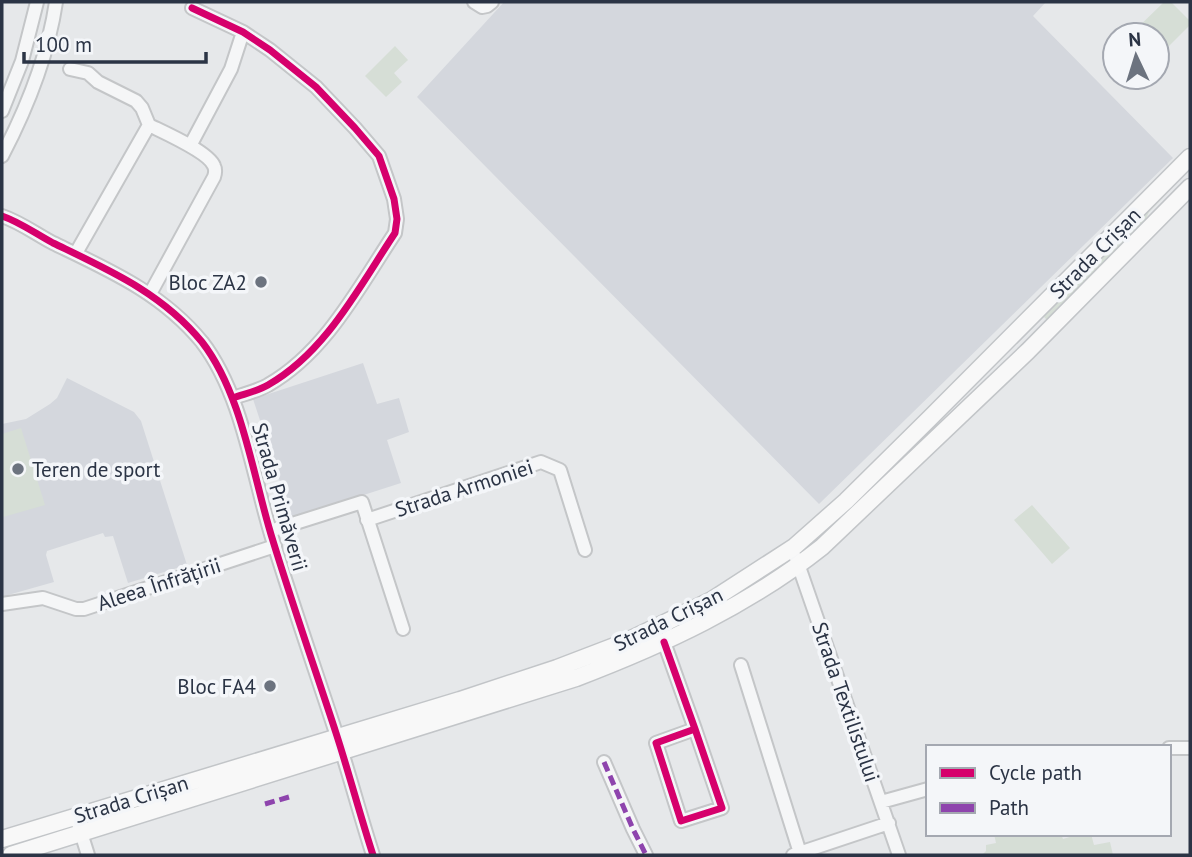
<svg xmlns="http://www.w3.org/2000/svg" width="1192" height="857" viewBox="0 0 1192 857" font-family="'PT Sans',sans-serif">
<rect width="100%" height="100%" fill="#e6e8ea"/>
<path fill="#d4d7dd" d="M504,2H1046L1033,16L1173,158L819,504L417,97Z
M363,363L377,404L399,398L409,432L387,440L401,483L292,518L253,399Z
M67,378L134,412L141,421L187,565L128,583L113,536L105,537L103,533L47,551L46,555L54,582L8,595L9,599L2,601V424L26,419L50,404L57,398Z"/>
<path fill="#d6ded6" d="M1164,2H1171L1190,21V25L1157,58V35H1130Z
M395,46L408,60L394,73L402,82L386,97L365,76Z
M1171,186L1173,187L1149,212L1144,223L1050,319H1046L1044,317L1046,313Z
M21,428L45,505L3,517L2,512V434Z
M1032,505L1070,548L1052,564L1014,520Z
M994,834H1061L1063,839L1080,834H1091L1094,845L1110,842L1113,855H982L986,851V845L996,843Z"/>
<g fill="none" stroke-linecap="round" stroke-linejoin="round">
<defs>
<path id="minor" d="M474,2L482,7L487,6L492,2
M192,8L243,32L270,50L316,87L355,128L379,156L394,199L397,219L395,233C359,287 326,352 268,385C258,391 244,394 233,398
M70,69L88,73L98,82L136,101L142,108L149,125C163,132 209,152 214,166C216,170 215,174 214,177L150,294
M2,111L22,61L37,2
M190,146L231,69L243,32
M2,156C27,108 48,56 56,2
M2,216C20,222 36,234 53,243C109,270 162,293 202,342C243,395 253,478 273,541C293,606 315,669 336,733C349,773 360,815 373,855
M76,253L149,125
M367,520L541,462L560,470L585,550
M270,531L362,502L403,629
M796,558L899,855
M2,604L43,598L76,609H84L275,546
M664,642L695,729L656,743L681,821L722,808L695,729
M741,665L800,853
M1169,748H1190
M604,762L633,829L646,855
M881,802L928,789
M76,817L88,855
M793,855L889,823"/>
<path id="major" d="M2,839L460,700L557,668L625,642L712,600L794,547L846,501L930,418L1190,157
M11,855L576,678C663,645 749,605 822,547L1028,351L1190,187"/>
</defs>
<use href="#minor" stroke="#c4c6c8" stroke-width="16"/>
<use href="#major" stroke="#c2c5c8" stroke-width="19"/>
<use href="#minor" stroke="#f5f6f7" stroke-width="12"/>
<use href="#major" stroke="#f8f8f8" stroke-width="16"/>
<path stroke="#8e44ad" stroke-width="5" stroke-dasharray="10 5" stroke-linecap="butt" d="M604,762L633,829L646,855
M265,804L289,797"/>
<defs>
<path id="cycleway" d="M192,8L243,32L270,50L316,87L355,128L379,156L394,199L397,219L395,233C359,287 326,352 268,385C258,391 244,394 233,398
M2,216C20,222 36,234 53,243C109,270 162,293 202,342C243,395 253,478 273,541C293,606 315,669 336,733C349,773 360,815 373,855
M664,642L695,729L656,743L681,821L722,808L695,729"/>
</defs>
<use href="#cycleway" stroke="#f4f6f9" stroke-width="11"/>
<use href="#cycleway" stroke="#d6006c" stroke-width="7"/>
</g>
<g fill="#6c737f" stroke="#f4f6f9" stroke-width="2.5">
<circle cx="261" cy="282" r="7"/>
<circle cx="18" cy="469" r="7"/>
<circle cx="270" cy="686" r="7"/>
</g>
<g text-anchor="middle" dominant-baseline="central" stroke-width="7" stroke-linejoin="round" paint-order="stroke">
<g font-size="21" fill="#2b3445" stroke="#f4f6f9">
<text transform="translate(1095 253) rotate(-45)">Strada Crișan</text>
<text transform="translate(464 488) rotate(-18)">Strada Armoniei</text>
<text transform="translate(280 497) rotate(74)">Strada Primăverii</text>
<text transform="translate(159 584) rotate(-18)">Aleea Înfrățirii</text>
<text transform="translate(668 619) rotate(-26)">Strada Crișan</text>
<text transform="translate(846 702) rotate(71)">Strada Textilistului</text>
<text transform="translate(131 799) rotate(-17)">Strada Crișan</text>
</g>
<g font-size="21" fill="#2b3445" stroke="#f4f6f9" text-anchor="end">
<text x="247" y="282">Bloc ZA2</text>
<text x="32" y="469" text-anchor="start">Teren de sport</text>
<text x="256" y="686">Bloc FA4</text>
</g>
</g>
<rect width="1192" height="857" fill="none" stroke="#2b3445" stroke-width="7"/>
<rect x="926" y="745" width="245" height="91" fill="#f4f6f9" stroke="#a4a8b1" stroke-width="2"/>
<rect x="940" y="768" width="35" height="10" fill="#d6006c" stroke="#a4a8b1" stroke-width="2"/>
<text x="989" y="780" font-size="21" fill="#2b3445">Cycle path</text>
<rect x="940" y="803" width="35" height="10" fill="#8e44ad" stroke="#a4a8b1" stroke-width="2"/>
<text x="989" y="815" font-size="21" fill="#2b3445">Path</text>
<g transform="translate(1136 56) rotate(356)"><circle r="33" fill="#f4f6f9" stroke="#a4a8b1" stroke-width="2"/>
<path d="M0-5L12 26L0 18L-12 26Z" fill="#6c737f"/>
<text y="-10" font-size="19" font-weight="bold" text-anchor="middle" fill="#2b3445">N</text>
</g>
<path d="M24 52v10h182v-10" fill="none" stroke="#2b3445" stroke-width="3.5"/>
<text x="35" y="52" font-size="21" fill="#2b3445" stroke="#f4f6f9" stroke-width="5" paint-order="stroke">100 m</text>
</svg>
